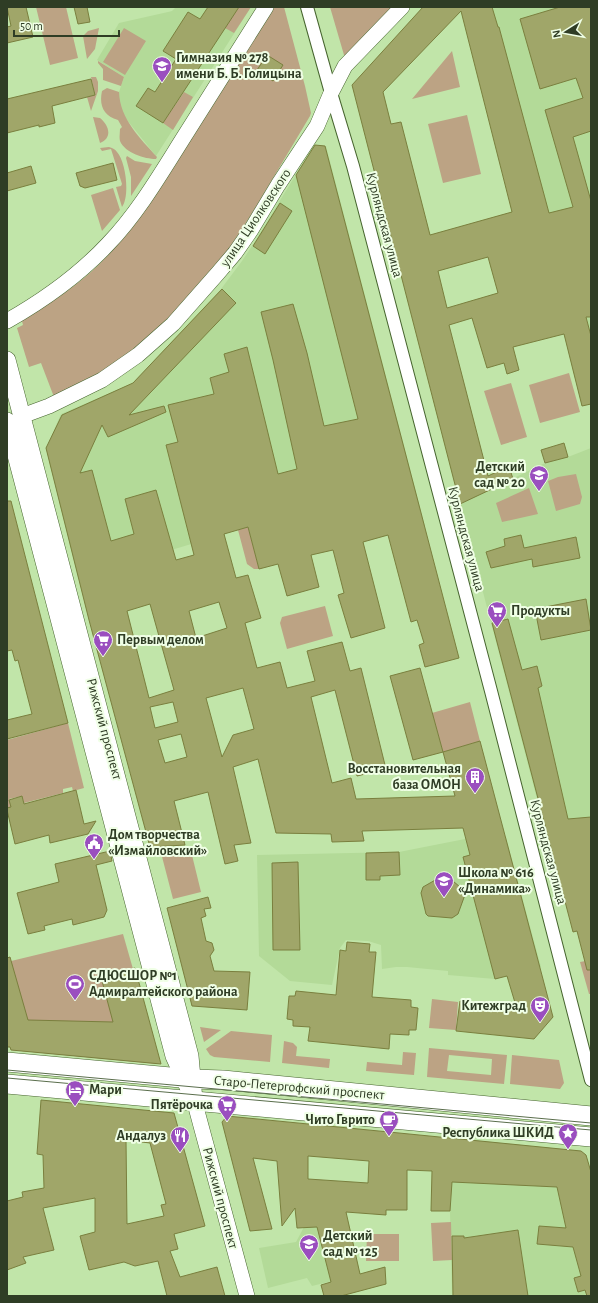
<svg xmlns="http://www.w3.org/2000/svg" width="598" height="1303" viewBox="0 0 598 1303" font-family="'Alegreya Sans',sans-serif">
<rect width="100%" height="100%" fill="#c1e5a9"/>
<path fill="#b3da98" d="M176,7H251L156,156L127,120L122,112L119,102V92L124,77L97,60L119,23L168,12L172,11Z
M478,7H591V404L582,406L539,234Z
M314,145L326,146L425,526L259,569L248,527L78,578L46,448L61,414L133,383L162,352L221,289L242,261L252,246Z
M591,448V840L549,845L460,504L545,463L568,457Z
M506,837L541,967L495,979L448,975V971L407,967H396L382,969L381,945L368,941L346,940L340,948L332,985L290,981L259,956L257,855L399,852L465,839Z
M453,1138L581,1151L586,1155L591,1172V1296H452L450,1211Z
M349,1224L360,1274L312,1286L307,1278L268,1288L259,1248L296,1242L304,1227Z"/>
<path fill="#bca384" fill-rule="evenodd" d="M36,7H66L78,58L50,65Z
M239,7H251L234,33L225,28Z
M274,7H284L305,86L311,113L310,116L251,215L230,247L208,276L158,330L110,368L54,397L41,363L29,367L17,328L23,325L22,321C46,306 70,290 91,272C112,253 129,231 146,209Z
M330,7H394L348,55H344Z
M99,28L95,49L87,59L83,36L88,31Z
M124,28L146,41L125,75L103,62Z
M452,51L460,87L412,99Z
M98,61L124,77L121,86L103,80V69L98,63Z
M91,77H96L98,82V91L91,111L87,97L95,95Z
M107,88L119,92C120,119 140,138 157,157L156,159C145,159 125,153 120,141C119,137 120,133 120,129L122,127L118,120C103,116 99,105 102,91Z
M184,92L193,97L173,130L163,123Z
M467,115L481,174L443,183L428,124Z
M93,117L100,118C109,125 113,138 100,143Z
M109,147C112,148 115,149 117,152C126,162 130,196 122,207L116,187L121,186L122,184L111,149L102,151L100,148Z
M127,156L135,161L152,164L131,196V177L126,158Z
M113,188L120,210L102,231L91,195Z
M569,373L580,412L540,423L529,385Z
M511,383L527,437L501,445L484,391Z
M576,474L582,497L580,504L556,511L548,481L558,477Z
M529,488L538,514L502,522L496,503Z
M248,527L259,569H254L247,564L238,530Z
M325,606L333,636L287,649L280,623L282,617Z
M470,702L480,741L443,752L432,713Z
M68,723L84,788L73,791L72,787L63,789V793L24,803L22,796L9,799L11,807L7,808V740Z
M190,847L201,892L173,899L160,849Z
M123,934L159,1060L157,1064L11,1050L7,1032V962Z
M591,960V994H589L580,962Z
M432,999L458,1002L456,1030L429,1028Z
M200,1027L221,1030L204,1042Z
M231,1031L272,1035L270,1062L214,1057L210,1055L206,1049Z
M284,1041L293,1043L297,1047L296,1056L330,1059L329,1068L282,1063Z
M429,1048L507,1055L504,1084L427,1077ZM449,1055L492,1059L491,1075L447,1071Z
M403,1052L416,1053L414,1075L366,1071L367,1062L402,1065Z
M512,1055L559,1060L564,1083L560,1089L510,1084Z
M451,1222L452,1260L433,1261L431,1223Z
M367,1234H399V1261H366Z"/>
<path fill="#a0a669" stroke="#7a7f3e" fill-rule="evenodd" d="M7,7H26L33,37L7,43V27L11,26Z
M74,7H87L90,22L78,24Z
M208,7H239L163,123L136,106L148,88L155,92L176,59L163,51L188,12L200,19Z
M423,7H492L498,27H499L549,213L573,207L545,110L583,98L576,78L540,89L520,19L560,7H591V131L573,137L591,201V317H586L591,336V404L582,406L564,334L513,347L519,370L507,374L504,363L487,368L472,318L449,325L488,476L509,466L513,479L460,504L352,85ZM461,11L512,212L430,235L401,122L391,124L383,92ZM488,257L498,293L447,308L438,271Z
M267,55L283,65L273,81L257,70Z
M91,79L95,95L52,106L55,123L39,127V125L7,133V99Z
M315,145L325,146L459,658L425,667L419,645L424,643L417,620L411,622L388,535L363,542L385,628L351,638L338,595L344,593L333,550L311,555L319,587L287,596L278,564L259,569L248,527L224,534L236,578L248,575L261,618L245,623L257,668L280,662L287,688L315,681L307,651L342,642L350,671L361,668L386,769L357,776L335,690L311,697L332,783L351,778L356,799L455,796L443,752L480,741L553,1017L534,1039L456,1031L460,1001L516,1006L507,976L495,979L463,857L470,855L463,828L362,831L364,841L332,842L331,834L276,833L258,759L233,767L251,843L234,845L238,861L225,864L208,792L174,801L185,845L150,847L89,620L46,448L62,415L133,383L222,289L236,303L129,415L164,406L166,412L108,437L102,425L80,473L92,470L111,541L134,534L125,499L156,490L176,560L194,555L166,445L178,442L168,405L214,394L210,378L229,372L224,354L247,347L278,474L297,469L273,360L261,312L293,304L307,353L324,426L358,419L296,175ZM219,602L227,628L196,638L189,611ZM150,604L174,690L149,698L127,611ZM243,688L254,729L233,735L222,757L206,698ZM173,702L178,722L155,728L150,707ZM181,734L187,757L165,763L158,740Z
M113,163L117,180L85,188L80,186L76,173Z
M31,166L36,183L7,191V173Z
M280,203L292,211L265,254L253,246Z
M564,443L568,457L545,463L541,450Z
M7,501H11L68,723L7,739V720L32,714L18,660L15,661L12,650L7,651Z
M521,535L524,548L576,537L580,558L533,567L532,559L491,568L486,552L505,546L504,539Z
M586,599L591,630L541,640L535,609Z
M508,619L522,670L537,666L542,686L538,688L568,819L591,817V970H587L577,931L573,932L492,623Z
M420,668L443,752L413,760L390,676Z
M76,790L84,824L96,821L88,834L50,843L49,835L15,844L7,810V808L11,807L9,800L22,796L24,804Z
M110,851L112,861L96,865L107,910L104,917L73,925L72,919L44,926L45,930L28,934L17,893L59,882L55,864Z
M399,852L400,875L380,876V880H366V853Z
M298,862L300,950H273L272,863Z
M444,875L447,876L466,892L458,914L452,918L428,916L426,914L421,893L423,887Z
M208,897L211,908L204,909L206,916L201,918L206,941L212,943L214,950L210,956L214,971L250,972L247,1010L192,1006L167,908Z
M347,942L370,944L369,952H376L372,997L411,1000V1007L418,1008L416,1030H409V1035L390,1034L389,1049L308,1041L310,1027L293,1026V1020L287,1019L289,996H295L296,991L336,995L340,950L346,951Z
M10,957L28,1020L113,1022L101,977L135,968L161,1064L11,1050L10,1047H7V958Z
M41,1100L174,1113L205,1226L174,1234L178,1249L170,1251L180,1277L217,1267L225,1296H167L158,1261L135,1266L124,1262L89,1270L80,1236L95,1232V1198L43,1208L54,1250L23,1257L26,1263L7,1270V1201L23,1197L22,1192L44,1188L43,1155L37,1154ZM126,1140L150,1143L166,1204L161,1205L164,1216L127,1224Z
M227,1116L581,1151L586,1155L591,1172V1296H587L585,1290L578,1292L574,1278L581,1276L573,1247L537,1244L539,1226L566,1228L557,1187L452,1182L450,1211H431L432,1171L407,1170V1210H386V1215L346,1212L360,1274L385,1267L386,1284L341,1296H324L321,1285L331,1282L317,1227L297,1228L295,1208L282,1226L277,1161L253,1158L272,1229L250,1231L222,1122ZM308,1156L369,1161L368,1183L308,1179Z
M518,1230L528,1296H453L452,1236H464V1238Z"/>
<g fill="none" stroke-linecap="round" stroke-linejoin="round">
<defs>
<path id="minor" d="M307,7L331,93L353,166L491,691L591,1080"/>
<path id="tertiary" d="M7,321C44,300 79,275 108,244C137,214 160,175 182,140C210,96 238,51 266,7
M22,416L49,406L102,380L138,355L173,324L218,273L235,253L251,230L278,185L317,126L331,93L345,66L402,7
M194,1100L247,1296"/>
<path id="secondary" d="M7,360L190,1056L194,1100
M7,421L174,1056L189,1089"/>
<path id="primary" d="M7,1062L192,1079L223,1080L591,1116
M7,1084L591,1137"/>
</defs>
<use href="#minor" stroke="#46642e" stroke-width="14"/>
<use href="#tertiary" stroke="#46642e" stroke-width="16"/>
<use href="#secondary" stroke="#46642e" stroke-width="18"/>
<use href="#primary" stroke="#46642e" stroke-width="20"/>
<use href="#minor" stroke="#fff" stroke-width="12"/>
<use href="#tertiary" stroke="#fff" stroke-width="15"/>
<use href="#secondary" stroke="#fff" stroke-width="17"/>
<use href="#primary" stroke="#fff" stroke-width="19"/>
<path stroke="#5a6e4c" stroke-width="1" d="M7,1070L591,1123
M7,1078L591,1130"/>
</g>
<defs>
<symbol id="school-pin" viewBox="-11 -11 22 30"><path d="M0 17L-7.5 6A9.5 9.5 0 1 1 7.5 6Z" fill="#9a4ebf" stroke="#f0ffe6"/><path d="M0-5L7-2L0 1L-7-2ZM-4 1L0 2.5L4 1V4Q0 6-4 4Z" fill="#fff"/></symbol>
<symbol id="supermarket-pin" viewBox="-11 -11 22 30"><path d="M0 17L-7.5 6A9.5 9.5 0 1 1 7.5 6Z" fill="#9a4ebf" stroke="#f0ffe6"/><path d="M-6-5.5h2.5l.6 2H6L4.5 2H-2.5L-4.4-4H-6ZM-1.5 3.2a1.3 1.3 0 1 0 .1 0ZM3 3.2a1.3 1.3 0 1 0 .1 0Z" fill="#fff"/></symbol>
<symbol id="building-pin" viewBox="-11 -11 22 30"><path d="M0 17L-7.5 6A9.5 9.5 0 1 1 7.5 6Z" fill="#9a4ebf" stroke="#f0ffe6"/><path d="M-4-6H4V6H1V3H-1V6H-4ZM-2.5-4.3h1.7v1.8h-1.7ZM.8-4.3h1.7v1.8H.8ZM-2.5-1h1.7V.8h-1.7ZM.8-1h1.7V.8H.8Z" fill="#fff"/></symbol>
<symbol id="civic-pin" viewBox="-11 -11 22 30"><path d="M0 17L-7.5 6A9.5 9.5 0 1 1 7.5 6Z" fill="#9a4ebf" stroke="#f0ffe6"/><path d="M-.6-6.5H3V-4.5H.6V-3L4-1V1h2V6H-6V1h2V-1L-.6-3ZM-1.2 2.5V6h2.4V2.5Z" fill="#fff"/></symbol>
<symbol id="stadium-pin" viewBox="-11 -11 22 30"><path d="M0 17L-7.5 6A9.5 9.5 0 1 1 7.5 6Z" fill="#9a4ebf" stroke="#f0ffe6"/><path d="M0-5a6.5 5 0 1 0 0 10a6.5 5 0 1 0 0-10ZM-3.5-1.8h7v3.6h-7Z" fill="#fff"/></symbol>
<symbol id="theatre-pin" viewBox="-11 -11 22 30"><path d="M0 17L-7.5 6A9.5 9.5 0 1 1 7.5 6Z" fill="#9a4ebf" stroke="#f0ffe6"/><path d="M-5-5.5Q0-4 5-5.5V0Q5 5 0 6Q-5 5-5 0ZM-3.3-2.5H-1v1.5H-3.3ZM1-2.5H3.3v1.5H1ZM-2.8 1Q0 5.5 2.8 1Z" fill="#fff"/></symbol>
<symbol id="hotel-pin" viewBox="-11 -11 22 30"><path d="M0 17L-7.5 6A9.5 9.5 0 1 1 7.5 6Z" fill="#9a4ebf" stroke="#f0ffe6"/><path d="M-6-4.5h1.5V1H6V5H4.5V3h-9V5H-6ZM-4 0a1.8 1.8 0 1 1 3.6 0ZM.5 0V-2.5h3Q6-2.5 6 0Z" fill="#fff"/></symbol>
<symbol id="cafe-pin" viewBox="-11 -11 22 30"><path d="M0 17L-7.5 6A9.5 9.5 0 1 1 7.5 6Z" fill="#9a4ebf" stroke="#f0ffe6"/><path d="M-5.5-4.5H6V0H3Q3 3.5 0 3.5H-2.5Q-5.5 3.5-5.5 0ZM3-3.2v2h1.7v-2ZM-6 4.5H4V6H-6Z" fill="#fff"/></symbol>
<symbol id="sight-pin" viewBox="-11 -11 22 30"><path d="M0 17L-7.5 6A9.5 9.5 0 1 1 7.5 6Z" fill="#9a4ebf" stroke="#f0ffe6"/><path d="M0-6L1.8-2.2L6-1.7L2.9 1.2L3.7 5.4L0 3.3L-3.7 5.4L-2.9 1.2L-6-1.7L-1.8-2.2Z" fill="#fff"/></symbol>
<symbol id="restaurant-pin" viewBox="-11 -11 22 30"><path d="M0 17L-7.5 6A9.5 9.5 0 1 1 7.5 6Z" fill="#9a4ebf" stroke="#f0ffe6"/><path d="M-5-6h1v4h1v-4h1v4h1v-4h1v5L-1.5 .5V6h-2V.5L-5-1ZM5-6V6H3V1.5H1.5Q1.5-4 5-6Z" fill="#fff"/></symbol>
</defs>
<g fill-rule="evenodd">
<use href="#school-pin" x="151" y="55" width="22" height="30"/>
<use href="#school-pin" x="528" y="464" width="22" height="30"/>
<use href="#supermarket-pin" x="486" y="600" width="22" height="30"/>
<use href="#supermarket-pin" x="92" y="629" width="22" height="30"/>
<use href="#building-pin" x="464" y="766" width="22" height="30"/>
<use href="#civic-pin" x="83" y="832" width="22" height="30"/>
<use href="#school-pin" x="433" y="870" width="22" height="30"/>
<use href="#stadium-pin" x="64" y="973" width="22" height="30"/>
<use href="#theatre-pin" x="529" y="995" width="22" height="30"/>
<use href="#hotel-pin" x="64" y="1079" width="22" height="30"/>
<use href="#supermarket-pin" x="216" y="1094" width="22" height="30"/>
<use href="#cafe-pin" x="378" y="1109" width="22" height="30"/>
<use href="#sight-pin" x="557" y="1122" width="22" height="30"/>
<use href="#restaurant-pin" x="169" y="1125" width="22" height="30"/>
<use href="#school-pin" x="298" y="1233" width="22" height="30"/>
</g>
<g text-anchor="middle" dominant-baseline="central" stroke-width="4" stroke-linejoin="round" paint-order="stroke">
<g font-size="14" font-weight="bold" fill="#2f3d25" stroke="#f0ffe6" text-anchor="start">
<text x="176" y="58">Гимназия № 278<tspan x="176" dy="16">имени Б. Б. Голицына</tspan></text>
<text x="525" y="467" text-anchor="end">Детский<tspan x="525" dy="16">сад № 20</tspan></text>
<text x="511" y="611">Продукты</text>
<text x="117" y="640">Первым делом</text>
<text x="461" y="769" text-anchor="end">Восстановительная<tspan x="461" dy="16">база ОМОН</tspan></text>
<text x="108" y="835">Дом творчества<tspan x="108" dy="16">«Измайловский»</tspan></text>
<text x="458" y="873">Школа № 616<tspan x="458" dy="16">«Динамика»</tspan></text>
<text x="89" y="976">СДЮСШОР №1<tspan x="89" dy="16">Адмиралтейского района</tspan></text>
<text x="526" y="1006" text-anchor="end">Китежград</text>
<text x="89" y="1090">Мари</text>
<text x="213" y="1105" text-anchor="end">Пятёрочка</text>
<text x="375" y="1120" text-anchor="end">Чито Гврито</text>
<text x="554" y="1133" text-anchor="end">Республика ШКИД</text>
<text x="166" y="1136" text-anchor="end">Андалуз</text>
<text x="323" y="1236">Детский<tspan x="323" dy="16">сад № 125</tspan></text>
</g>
<g font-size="14" fill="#2f3d25" stroke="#f0ffe6">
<text transform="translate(256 218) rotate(-56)">улица Циолковского</text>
<text transform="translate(384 225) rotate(75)">Курляндская улица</text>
<text transform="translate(466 539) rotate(75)">Курляндская улица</text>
<text transform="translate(104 729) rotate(75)">Рижский проспект</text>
<text transform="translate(548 852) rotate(75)">Курляндская улица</text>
<text transform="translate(299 1088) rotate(5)">Старо-Петергофский проспект</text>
<text transform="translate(220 1198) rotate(75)">Рижский проспект</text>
</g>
</g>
<rect width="598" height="1303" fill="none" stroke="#2f3d25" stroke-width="16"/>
<g transform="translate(566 32) rotate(259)" stroke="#f0ffe6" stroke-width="3" paint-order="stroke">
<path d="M0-3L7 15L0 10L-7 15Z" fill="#2f3d25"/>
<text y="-6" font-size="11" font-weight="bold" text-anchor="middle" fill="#2f3d25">N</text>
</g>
<path d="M14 30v6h105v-6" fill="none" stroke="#2f3d25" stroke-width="2"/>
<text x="20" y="30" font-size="12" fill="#2f3d25" stroke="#f0ffe6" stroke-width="3" paint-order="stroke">50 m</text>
</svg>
